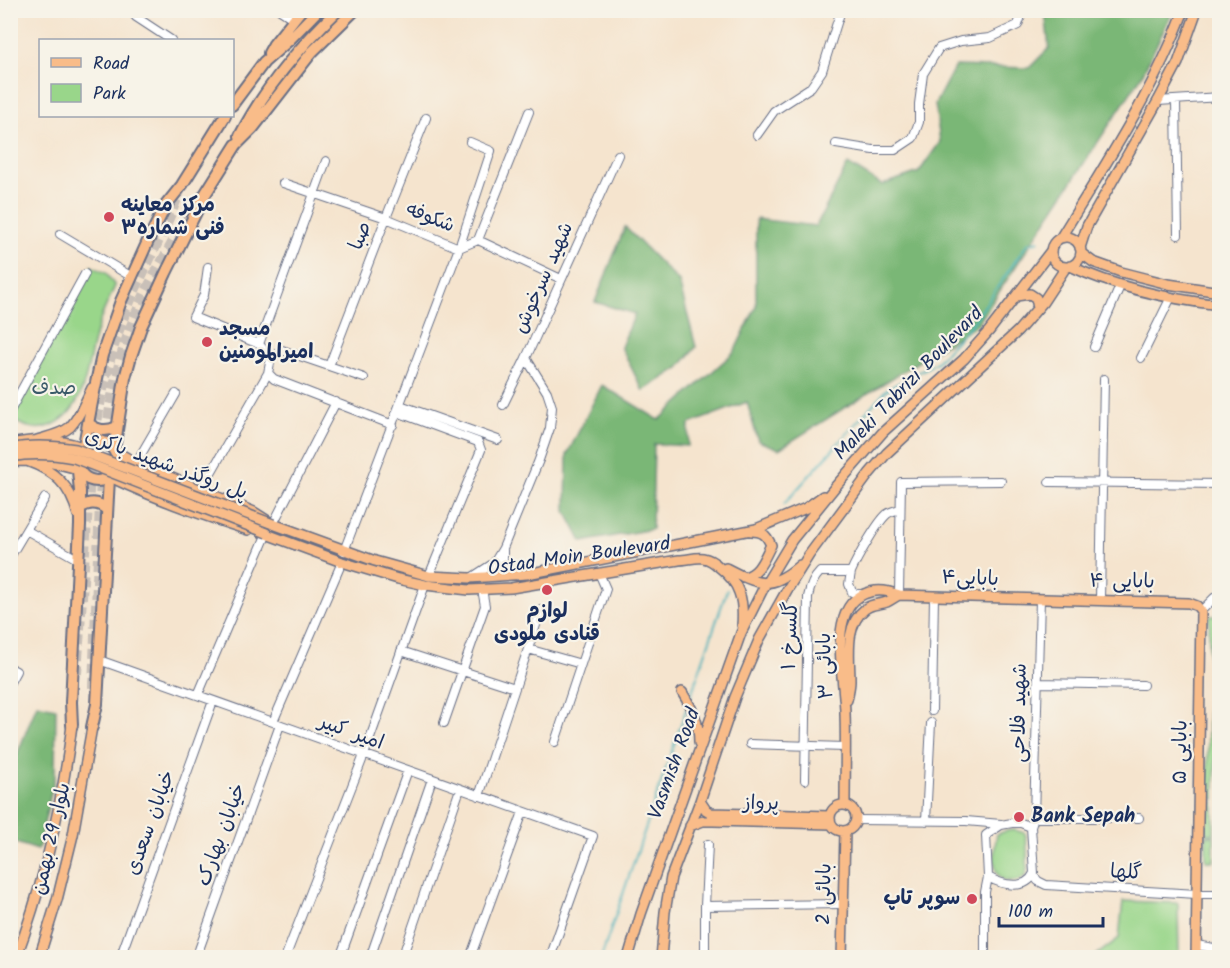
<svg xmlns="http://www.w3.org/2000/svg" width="1230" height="968" viewBox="0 0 1230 968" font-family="Kalam,'Playpen Sans Arabic',sans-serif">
<rect width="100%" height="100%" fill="#f7f3e8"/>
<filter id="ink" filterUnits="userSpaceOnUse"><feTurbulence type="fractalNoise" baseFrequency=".0167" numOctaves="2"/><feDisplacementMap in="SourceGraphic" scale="12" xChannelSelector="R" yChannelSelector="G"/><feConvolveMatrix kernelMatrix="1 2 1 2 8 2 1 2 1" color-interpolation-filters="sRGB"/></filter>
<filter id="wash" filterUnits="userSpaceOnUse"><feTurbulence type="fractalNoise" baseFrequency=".008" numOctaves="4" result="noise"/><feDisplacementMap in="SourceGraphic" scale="24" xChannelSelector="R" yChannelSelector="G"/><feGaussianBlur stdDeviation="1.35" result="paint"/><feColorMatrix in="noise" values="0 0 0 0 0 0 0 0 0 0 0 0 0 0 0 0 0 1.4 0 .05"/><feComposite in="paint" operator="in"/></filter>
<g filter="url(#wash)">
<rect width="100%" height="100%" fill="#f5e4ce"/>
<path fill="#99d68a" stroke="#5a8274" stroke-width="1.5" d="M91,266L106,273L115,286C109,300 101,315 97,329C86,363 88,411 50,426C36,432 23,426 11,419V414Z
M1209,616H1217V643H1209Z
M1209,645H1217V685L1209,684Z
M1209,687H1216V730H1208Z
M1208,732H1216L1215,799L1207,798Z
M1207,802H1214V834H1206Z
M1014,830L1025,833C1027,841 1029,869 1025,876C1022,880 1017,881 1012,881C989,883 994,849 997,834L1006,831Z
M1206,836H1214V861H1206Z
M1123,901L1178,903L1179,957H1094L1119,938Z"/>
<path fill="#7ab776" stroke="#4a736a" stroke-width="1.5" d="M1045,11H1173L1141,77L977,325L779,449L758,441L747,402L689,424L688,446L654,444L652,529L582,542L566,511L567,455L602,385L659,420L734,352L756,307V219L816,226L848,164L882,185L919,172L940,142L935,104L955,66L1029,68L1049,48Z
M625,227L679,282L696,347L679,368L643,391L621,347L635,314L595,302Z
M37,704L56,708L55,776L38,850L10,841L11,770Z"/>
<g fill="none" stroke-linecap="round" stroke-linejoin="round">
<path stroke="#41b0bb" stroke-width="2" d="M784,504L886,390L937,362L975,320L1027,244L1039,241
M690,698L727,590
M601,958L687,707"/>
</g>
</g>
<g filter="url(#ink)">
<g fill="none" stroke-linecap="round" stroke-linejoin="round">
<path stroke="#c9c0b8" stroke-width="10" stroke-dasharray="10 5" stroke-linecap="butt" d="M77,674L90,475C96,421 105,365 125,314C142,271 166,231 181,188
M93,688L101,476C106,430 112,383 126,340C136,309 151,280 167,252C176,236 185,220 197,205"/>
<defs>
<path id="minor" d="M131,10L136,17L171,40
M280,10L294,19
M1176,100L1178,235
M1158,101L1220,97
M757,135L774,111L811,87L822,71L841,10
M836,144L873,150H895L913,138L919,122V104L923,74L939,48L961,41L990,38L1018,25L1023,10
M283,183L386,218L459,248L478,240L561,279
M60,234L132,277
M478,240L529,112
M208,267L204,295L193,317L259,344
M1094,347L1120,286
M271,358L259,344L326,161
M1141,358L1171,297
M329,366L386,218L426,118
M364,378L282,350L271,358L268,373L274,379L393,425
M400,405L498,440
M503,405L526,358L618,155
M10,411L85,274
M397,412L478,442L481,450L429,576
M136,463L176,394
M1049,482L1220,484
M201,490L268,373
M273,524L336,402
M26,530L79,560
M503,548L539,460L550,428L552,407L547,392L526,358
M344,551L459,248L491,151L470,142
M10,557L45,498
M851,572L849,584L852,592L857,594H864
M471,578L494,563L503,548V560L508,571L517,575
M899,595L901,482L1001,481
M1100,600L1104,379
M1201,611L1214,598L1220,594
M528,649L581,664
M401,651L515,688
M99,660L593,836L550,958
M10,668L16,671L10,682
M1038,683L1143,685
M198,695L267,533
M932,711L934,596
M273,722L342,562
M444,723L485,606L482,589
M555,742L606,589L599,573
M750,744L845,747
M805,780L808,597C810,587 813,579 820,572H851C857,558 877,523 887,514C891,511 896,510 900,509
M479,796L541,610
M1034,818H1139
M856,820L966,821L1001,824
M926,821L931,723
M1012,823H1021L1031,827L1034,873C1026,891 1002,885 988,877L986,835L1001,825Z
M1031,827L1034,818L1040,599
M1034,876L1038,881L1046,885L1197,894H1220
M705,906L843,904
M1196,945L1220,949
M120,958L213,701
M196,958L280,725
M285,958L364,755L425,585
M340,958L408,770
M370,958L432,779
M402,958L460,789
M470,958L523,812
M705,958V906L708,844
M985,958V892L988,877"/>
<path id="major" d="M1051 252a15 15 0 1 1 30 0a15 15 0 1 1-30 0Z
M1061,237C1105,165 1155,89 1184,10
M1080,248L1087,226L1158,101L1178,63L1197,10
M1081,253L1093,262L1121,272L1168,284L1220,292
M1070,266C1117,288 1168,299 1220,305
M1016,296L1030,294L1036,298L1038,308
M37,440C47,437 62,434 70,427C80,417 86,400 92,388
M10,444C35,439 58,438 82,447
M115,451L136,463L254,512L273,524L375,561L429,576L470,578L527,574L756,529L806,508L823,496
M27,461C55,471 70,485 78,515
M10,462C34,459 55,462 78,469
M110,477C154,498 201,515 248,530
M261,532L342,562L398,579L425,585L469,590L511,588L679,560C687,560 695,557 703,558C710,559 714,562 719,567C740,583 744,600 742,625
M726,568C759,585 770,591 800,565
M743,577C759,575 764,558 771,545C766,534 762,531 751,531
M682,692C693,710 699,721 699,743
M847,700C848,694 850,687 850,681C850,658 844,625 865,609C872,603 879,605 887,602C891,600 895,597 899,595
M700,801L706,810L711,813L830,816
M830 818a13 13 0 1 1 26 0a13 13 0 1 1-26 0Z
M845,805C845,775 846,744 845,713C845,681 826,610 864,594C875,589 887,590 899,595L1189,603L1197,606L1201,611L1196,958
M690,826L703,821H713L831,824
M16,958C44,883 62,804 72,725
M39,958L57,900L73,835L92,727
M628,958L641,914L741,633L765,585L792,540L835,487L883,432L964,359L989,331L1050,252
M661,958L665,912L671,877L700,801L735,697L759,640L787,590L809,555L869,474L887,453L1018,331L1043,302L1066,267
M842,958L845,831"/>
<path id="highway" d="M269,53L274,44L301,10
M232,105L264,62L289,40L318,10
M240,136C264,89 299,47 338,10
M88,423C97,431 106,432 117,427
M77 461a20 20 0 1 1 40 0a20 20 0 1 1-40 0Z
M84,445L93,397L102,355L121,301L148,241L166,205L182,185L225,116
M114,450L125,378L131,356L141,327L166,273L204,196L236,145L253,128L312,52L355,10
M80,508C90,501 99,502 107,510
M72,725L71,702L80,525V491L78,471
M92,727L97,704L109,478"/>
</defs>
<use href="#minor" stroke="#676e85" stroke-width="10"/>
<use href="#major" stroke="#676e85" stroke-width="12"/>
<use href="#highway" stroke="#676e85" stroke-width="14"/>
<use href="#minor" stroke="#fff" stroke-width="8"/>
<use href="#major" stroke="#f9bc89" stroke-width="9"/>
<use href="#highway" stroke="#f9bc89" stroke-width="10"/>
<defs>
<path id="major-bridge" d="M10,449C32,444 55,446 76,449L273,524
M10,457C31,453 53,454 74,458L267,533"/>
</defs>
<use href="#major-bridge" stroke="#676e85" stroke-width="12" stroke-linecap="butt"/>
<use href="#major-bridge" stroke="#f9bc89" stroke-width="9"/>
</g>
</g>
<g fill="#d1495b" stroke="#f7f3e8" stroke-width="2">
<circle cx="109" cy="217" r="6"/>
<circle cx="207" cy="342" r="6"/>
<circle cx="547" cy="590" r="6"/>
<circle cx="1019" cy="817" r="6"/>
<circle cx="972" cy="899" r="6"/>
</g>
<g text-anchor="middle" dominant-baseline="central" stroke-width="4.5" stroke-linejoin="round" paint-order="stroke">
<g font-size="20" font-weight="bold" fill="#1b2f5e" stroke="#f7f3e8" text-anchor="start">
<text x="121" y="206">مرکز معاینه<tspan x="121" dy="23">فنی شماره۳</tspan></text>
<text x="219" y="330">مسجد<tspan x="219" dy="23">امیرالمومنین</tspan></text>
<text x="547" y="612" text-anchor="middle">لوازم<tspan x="547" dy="23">قنادی ملودی</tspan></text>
<text x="1031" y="817">Bank Sepah</text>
<text x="960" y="899" text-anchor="end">سوپر تاپ</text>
</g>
<g font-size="20" fill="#1b2f5e" stroke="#f7f3e8">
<text transform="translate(430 218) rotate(22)">شکوفه</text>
<text transform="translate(361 236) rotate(-69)">صبا</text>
<text transform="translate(544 278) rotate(-66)">شهید سرخوش</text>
<text transform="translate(909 384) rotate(-46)">Maleki Tabrizi Boulevard</text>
<text transform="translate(166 465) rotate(20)">پل روگذر شهید باکری</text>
<text transform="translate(579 557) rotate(-8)">Ostad Moin Boulevard</text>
<text transform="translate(970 579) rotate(2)">بابایی۴</text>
<text transform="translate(1122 582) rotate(1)">بابایی ۴</text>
<text transform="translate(791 636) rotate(-88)">گلسرخ ۱</text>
<text transform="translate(826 666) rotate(-92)">بابائی ۳</text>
<text transform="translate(1020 713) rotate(-89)">شهید فلاحی</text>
<text transform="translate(351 733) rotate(20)">امیر کبیر</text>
<text transform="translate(1181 752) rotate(-89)">۵ بابایی</text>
<text transform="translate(675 764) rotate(-70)">Vasmish Road</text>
<text transform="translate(761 804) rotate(1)">پرواز</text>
<text transform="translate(151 823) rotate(-70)">خیابان سعدی</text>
<text transform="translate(222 835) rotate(-70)">خیابان بهارک</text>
<text transform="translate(52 839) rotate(-77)">بلوار 29 بهمن</text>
<text transform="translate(1126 873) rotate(3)">گلها</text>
<text transform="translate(825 894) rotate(-89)">بابائی 2</text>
</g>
<g font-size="20" fill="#3a5969" stroke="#f7f3e8">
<text x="54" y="389">صدف</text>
</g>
</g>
<rect width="1230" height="968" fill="none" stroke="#f7f3e8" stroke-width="36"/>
<rect x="39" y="39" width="195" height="78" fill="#f7f3e8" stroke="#9fa5b1" stroke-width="1.5"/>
<rect x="51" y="58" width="30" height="9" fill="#f9bc89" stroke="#9fa5b1" stroke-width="1.5"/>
<text x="93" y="69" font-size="18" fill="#1b2f5e">Road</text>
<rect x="51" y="84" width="30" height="18" fill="#99d68a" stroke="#9fa5b1" stroke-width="1.5"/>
<text x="93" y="99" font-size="18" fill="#1b2f5e">Park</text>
<path d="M999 917v9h104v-9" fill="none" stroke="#1b2f5e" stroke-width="3"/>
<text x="1008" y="917" font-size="18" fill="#1b2f5e" stroke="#f7f3e8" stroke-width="4.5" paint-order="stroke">100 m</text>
</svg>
